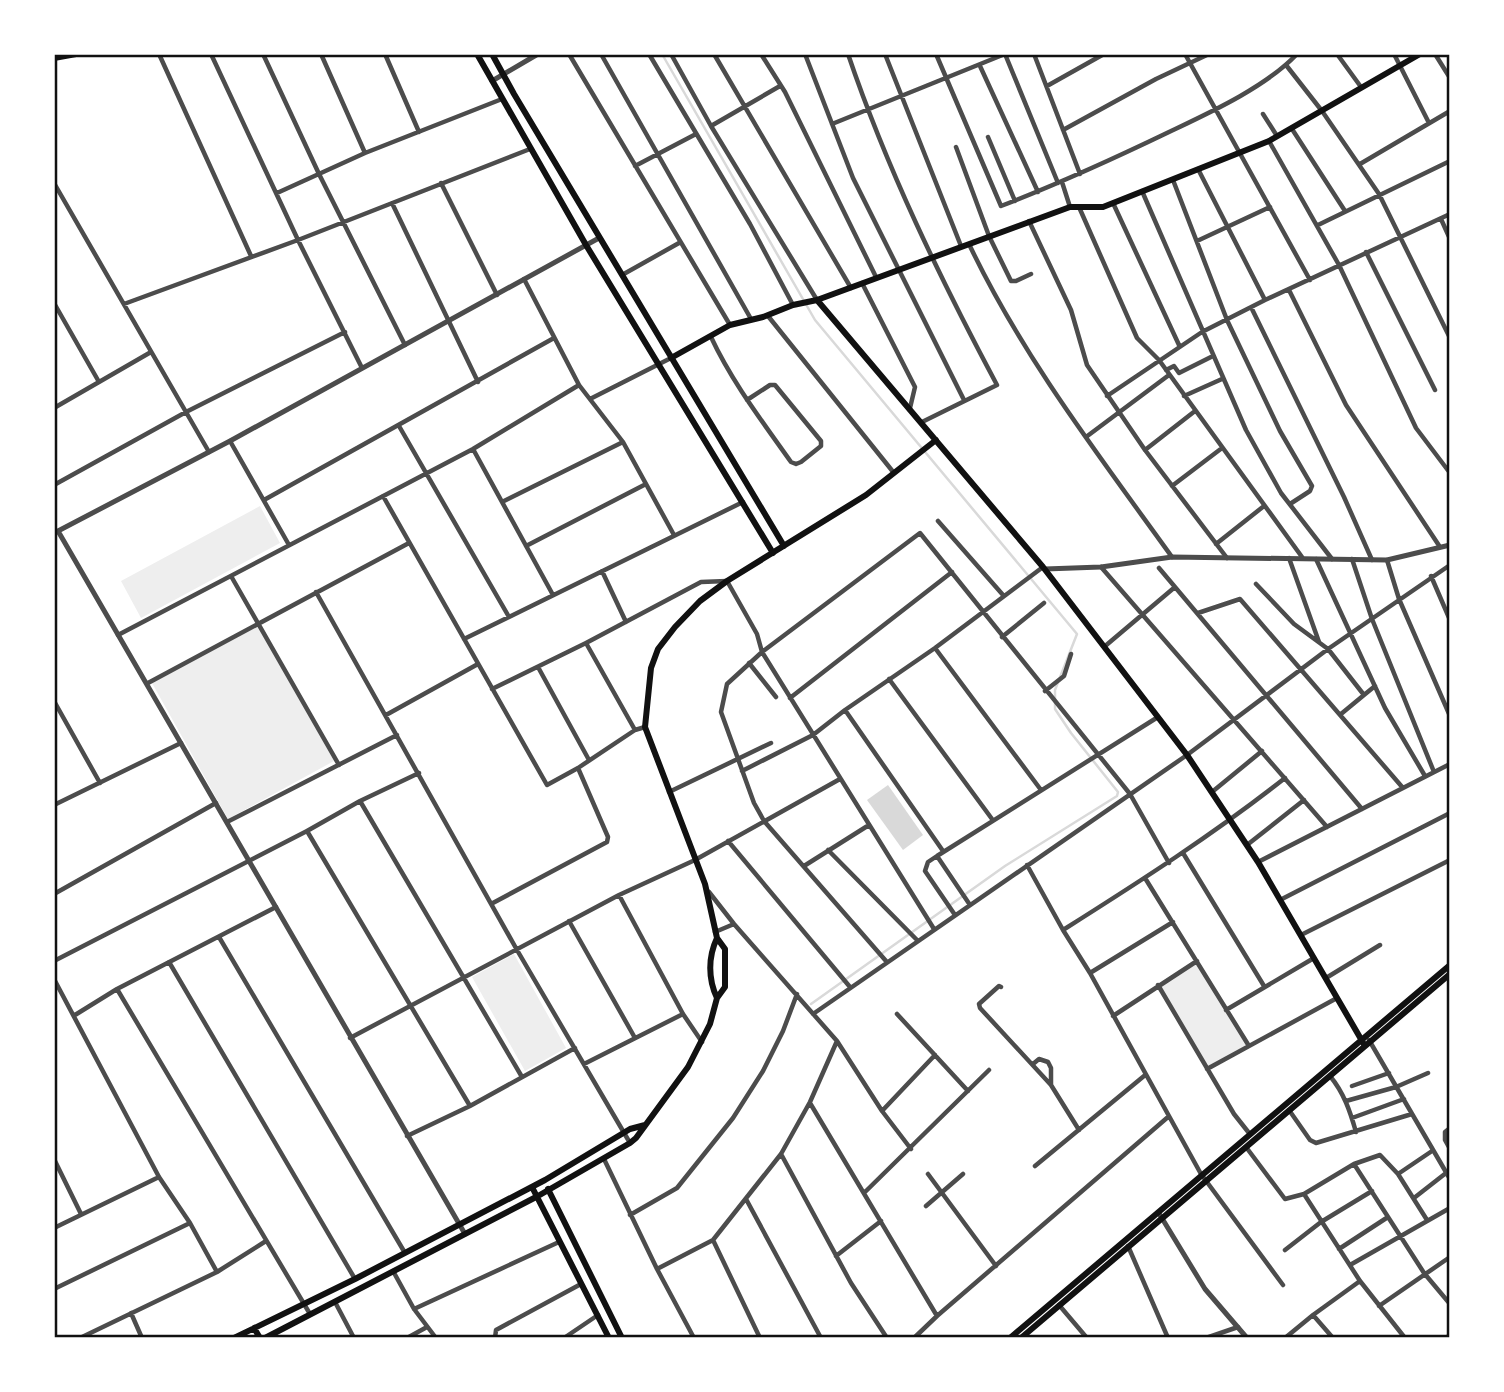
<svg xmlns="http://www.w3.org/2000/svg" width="1504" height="1392" viewBox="0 0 1504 1392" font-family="'Source Serif 4',serif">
<rect width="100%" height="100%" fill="#fff"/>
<path fill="#eee" d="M260,506L280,543L141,618L121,581Z
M259,625L334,761L228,819L152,683Z
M514,954L566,1048L525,1071L472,977Z
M1197,961L1248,1048L1207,1069L1158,985Z"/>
<path fill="#d9d9d9" d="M888,785L923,835L903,850L867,800Z"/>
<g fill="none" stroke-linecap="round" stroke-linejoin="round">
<path stroke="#d9d9d9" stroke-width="2.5" d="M662,54L815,320L1077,634L1055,690V709L1071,733L1118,792L1117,796L1005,866L811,1004"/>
<path stroke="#4c4c4c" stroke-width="4.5" d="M159,54L251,256
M211,54L298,240L362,368
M263,54L319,174L405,345
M321,54L365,153
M385,54L419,132
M569,54L730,325
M601,54L751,319
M649,54L750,224L793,305
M671,54L711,126L817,300
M714,54L851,288
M761,54L785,92L876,277
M805,54L853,178L964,400
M848,54C887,169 940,278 997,385L922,422
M885,54L961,246
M936,54L1001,206C1058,184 1113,159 1169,132C1209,113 1266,87 1297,54
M1005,54L1058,183
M1034,54L1080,174
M1185,54L1310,280
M1337,54L1361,87
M1394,54L1429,123
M1435,54L1450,78
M1286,65L1322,111L1379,194L1450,338
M980,66L1038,192
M1047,86L1104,54
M1263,114L1277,136
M832,124L1005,54
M711,126L780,86
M1292,129L1345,211
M1063,130L1156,79L1209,54
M988,137L1015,201
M1269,141L1339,265L1416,428L1450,473
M956,147L989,236L1011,281H1016L1031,274
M1360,164L1450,111
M635,166L696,134
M1198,169L1265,300
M1173,180L1227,320L1280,431L1312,486L1310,491L1290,504
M1062,182L1070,207
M54,183L209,452
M441,183L497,295
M1142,191L1246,430L1281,493L1332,559
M277,193L365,153L502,99
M392,203L478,382
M1113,203L1179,345
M1079,207L1137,338L1159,360L1302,557
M1441,219L1450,239
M1029,221L1071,310L1087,365L1145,450L1227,558
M1318,225L1450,161
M1197,241L1270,207
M969,244C1022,356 1100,457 1172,557
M1366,252L1435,390
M622,275L679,243
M524,279L579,385L623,442L674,535
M862,283L915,387L910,408
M1289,290L1346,405L1440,547
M54,303L99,382
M124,304L298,240L530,149
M1251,307L1344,497L1372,560
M768,316L894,473
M711,337C732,382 762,421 791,462L796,464L801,462L821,446V441L775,385H770L747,400
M1166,370L1174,366L1179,373L1213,356
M1107,396L1202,332L1265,300L1450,214
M1184,396L1222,379
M590,399L671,358
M54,408L151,352
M399,426L509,617
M1086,437L1169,375
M230,441L289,545
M473,449L553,595
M1145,450L1195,411
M54,485L186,412L345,332
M1172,486L1222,448
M383,496L547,785L578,768L635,730L645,727
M264,500L554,338
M502,502L623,442
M938,521L1003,595
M1216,544L1264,506
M526,546L646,484
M1289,558L1319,642
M1316,559L1385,708L1425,776
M1352,559L1372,619L1434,772
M1387,560L1399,599L1450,716
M1101,567L1327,827
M1159,568L1362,809
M602,571L626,622
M231,576L339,765
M1431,576L1450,620
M1256,584L1294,624L1328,649L1364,695L1341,714
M316,592L517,950L630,1143
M1198,613L1240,599L1403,788
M118,635L473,449L579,385
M1002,637L1044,603
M464,639L743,502
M586,643L635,730
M1104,647L1175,587
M935,648L1041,790
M749,663L776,697
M538,667L589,760
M889,679L992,819
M148,683L409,543
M492,689L586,643L701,582L727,581L757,634L762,652L934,929
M1045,691L1064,676L1071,654
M1364,695L1375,686
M790,698L952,572
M54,701L100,783
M845,710L943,851
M386,715L478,664
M742,771L813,735L845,710L935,648L1043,567
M669,792L771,743
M1212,792L1262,751
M360,801L522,1077
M54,805L181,743
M227,822L397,735
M307,831L470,1106
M728,841L850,987
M1247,845L1304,800
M828,850L917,940
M1183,853L1264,986
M937,856L928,862L925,871L955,915
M1258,862L1450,764
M1027,865L1063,930L1090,973L1201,1174L1283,1285
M804,866L869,825
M1145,878L1249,1046
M709,892L734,924L837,1041L882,1111L911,1149
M54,894L216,803
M619,895L683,1014L702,1042
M1280,900L1450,813
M491,904L607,842L608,837L578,768
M970,905L937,856L1158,717
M569,921L635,1038
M1063,930C1139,882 1214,834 1285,778
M715,932L734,924
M1301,935L1450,860
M219,937L405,1253
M54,961L307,831L360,801L419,773
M886,961L764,821L754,803L721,712L727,684L762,652L920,533L1130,794L1169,863
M169,962L355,1279
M1090,973L1173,922
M1326,978L1380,945
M54,979L159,1177L190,1223L217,1272
M1158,985L1234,1114L1249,1133
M1001,987L999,986L979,1004L980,1008L1051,1085L1079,1130
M117,989L310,1314
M1226,1010L1314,958
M813,1014L1187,755L1328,649L1450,565
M897,1014L968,1091
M75,1015L117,989L276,907
M1113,1016L1197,961
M350,1038L619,895L695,860L840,779
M1369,1040L1450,1179
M584,1064L683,1014
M1033,1064L1039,1059L1048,1062L1051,1068V1084
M1207,1069L1337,998
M1330,1076C1344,1093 1350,1111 1356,1132
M1352,1086L1389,1073
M1346,1101L1396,1087L1428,1073
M810,1103L937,1316
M1289,1110L1310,1140L1316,1143L1412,1114
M882,1111L935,1055
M1352,1118L1404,1099
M1450,1128L1445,1132V1140L1450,1149
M407,1136L470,1106L575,1048
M1246,1147L1285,1199L1304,1194L1360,1281L1405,1338
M781,1154L851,1283L887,1338
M54,1159L81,1214
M604,1159L657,1269L694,1338
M1035,1166L1144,1076
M928,1174L996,1266
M1398,1174L1432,1151
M864,1193L989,1070
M1304,1194L1354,1164
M1414,1198L1446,1173
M746,1199L821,1338
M926,1206L963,1174
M630,1215L677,1188L733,1118L763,1071L783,1031L797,994
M1427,1220L1398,1174L1380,1155L1354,1164L1424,1273L1450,1304
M54,1228L159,1177
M713,1240L760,1338
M1128,1246L1168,1338
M1339,1249L1388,1217
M1285,1250L1321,1222L1372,1191
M836,1256L881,1221
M1350,1265L1450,1208
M657,1269L713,1240L781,1154L810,1102L837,1041
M393,1271L414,1309L436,1338
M54,1289L190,1223
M335,1302L354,1338
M1059,1305L1087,1338
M1379,1306L1450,1257
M414,1309L559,1242
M131,1313L142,1338
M1313,1315L1333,1338
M80,1338L217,1272L266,1241
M407,1338L427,1327
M495,1338L496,1330L581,1284
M564,1338L598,1315
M914,1338L937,1316L1168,1117
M1206,1338L1238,1327
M1285,1338L1313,1315L1360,1281
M1446,1338L1450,1335"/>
<path stroke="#4c4c4c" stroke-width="5" d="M492,81L538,54
M1045,569L1101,567L1172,557L1387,560L1450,545
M1160,1215L1205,1289L1247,1338
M465,1234L58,531L230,441L599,238"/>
<path stroke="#111" stroke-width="6" d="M477,54L586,245L773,553
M492,54L514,94L784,546
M54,58L76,54
M817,300L1043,567L1187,755L1258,862L1365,1046
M671,358L730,325L763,317L793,305L817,300L1070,207H1103L1269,141L1420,54
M717,938C708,957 708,979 717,998
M532,1187L609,1338
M548,1189L622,1338
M254,1328L260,1338
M234,1338L355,1279L545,1180L630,1129L645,1125
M265,1338L538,1196L630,1143L636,1138L688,1067L710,1024L717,998L725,987V949L717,938L705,884L645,727L651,668L658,649L675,627L700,601L727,581L866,495L936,440
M1010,1338L1450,965
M1021,1338L1450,974"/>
</g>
<rect width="1504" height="1392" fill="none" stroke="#ffffff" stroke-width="112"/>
<rect x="56" y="56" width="1392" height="1280" fill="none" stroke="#111" stroke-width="2.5"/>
</svg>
